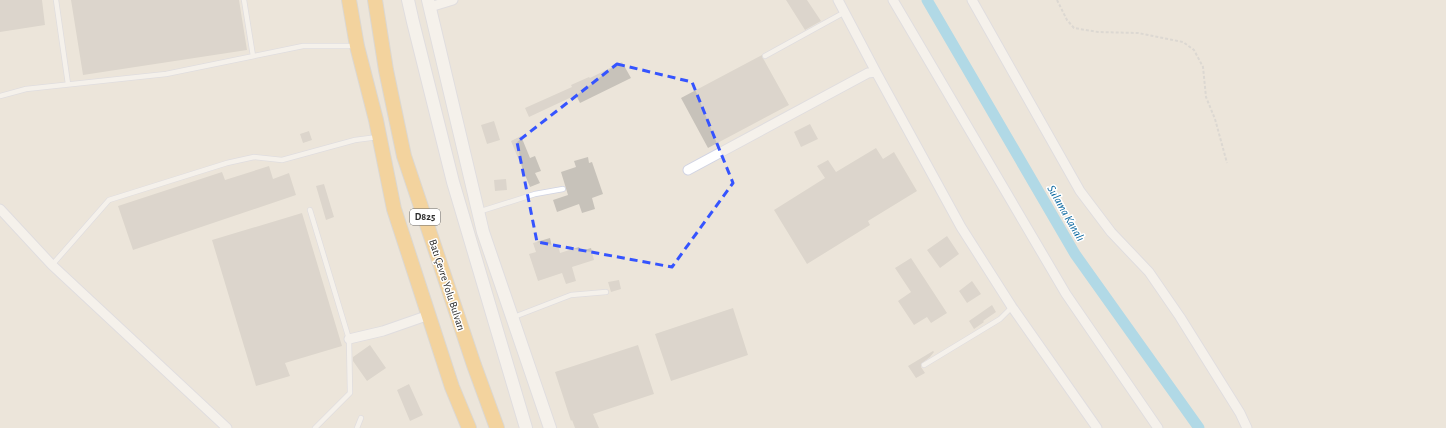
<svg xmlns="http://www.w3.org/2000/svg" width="1446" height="428" viewBox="0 0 1446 428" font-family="'Alegreya Sans',sans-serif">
<rect width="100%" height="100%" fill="#ece5da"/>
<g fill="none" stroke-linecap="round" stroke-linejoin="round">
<path stroke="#69caf3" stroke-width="11" d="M927,0L1075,254L1199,428"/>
</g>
<path fill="#c7c2ba" d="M0,0H42L45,25L0,32Z
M71,0H239L247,50L83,75Z
M786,0H807L821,21L805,30Z
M762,55V57L764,60L789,105L708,148L681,98Z
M622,62L631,78L580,103L576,95L529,117L525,108L572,87L571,85L589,77L590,78Z
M494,121L500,140L487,144L481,125Z
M810,124L818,139L801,147L794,132Z
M309,131L312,140L303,143L300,134Z
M521,136L530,158L535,156L541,171L535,173L540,183L530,187L511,141Z
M876,148L883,159L894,152L917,191L868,221L870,225L807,264L774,210L825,178L817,166L828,160L836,172Z
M588,157L589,163L592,162L603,194L592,198L595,209L582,213L579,204L557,212L553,200L568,195L561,172L576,167L574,161Z
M269,166L273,179L289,173L296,195L133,250L118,206L222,172L225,180Z
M506,179L507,190L495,191L494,180Z
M324,184L334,217L326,220L316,186Z
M302,213L342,346L285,363L290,376L256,386L212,240Z
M947,236L959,254L940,268L927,250Z
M550,238L552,247L558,245L560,253L579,247L581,251L591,248L594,260L572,267L576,281L566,284L562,273L538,281L529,254L536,252L533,243Z
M911,258L947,313L931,323L927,317L914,325L898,301L911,292L895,268Z
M619,280L621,289L611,292L608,282Z
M972,281L981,294L967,303L959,291Z
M992,305L996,312L983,321L984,322L974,329L969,321Z
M733,308L748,355L671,381L655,334Z
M370,345L386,368L367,381L353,361V357Z
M638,345L654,394L593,414L599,428H575L572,420L571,421L555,372Z
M933,351L934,352L930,357L921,364V367L925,373L916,378L908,366Z
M409,384L423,415L410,421L397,390Z"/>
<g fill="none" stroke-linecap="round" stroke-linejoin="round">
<defs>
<path id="service" d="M56,0L68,84
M244,0L253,56
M765,56L845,12
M0,96L26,89L166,74L303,46H355
M310,210L349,339L350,393L315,428
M478,212L535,194L563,189
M52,265L109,200L227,163L254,157L282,160L355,140L378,137
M514,317L571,295L606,292
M924,365L1000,319L1012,307
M357,428L361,418"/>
<path id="minor" d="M838,0L876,72L961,227L1012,307L1097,428
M893,0L1066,294L1158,428
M972,0L1080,191L1111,232L1149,272L1180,317L1240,413L1247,428
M430,7L453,0
M688,170L868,73L876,72
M0,209L52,265L227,428
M349,339L383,331L429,315"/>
<path id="secondary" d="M408,0L413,22L453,182L526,428
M428,0L483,232L550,428"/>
<path id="trunk" d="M349,0L357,46L376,120L394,209L452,387L469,428
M375,0L386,70L404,156L474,365L497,428"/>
</defs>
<use href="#service" stroke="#d0d3e3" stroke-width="6"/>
<use href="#minor" stroke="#d0d3e3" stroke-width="11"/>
<use href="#secondary" stroke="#d0d3e3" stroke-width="14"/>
<use href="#trunk" stroke="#c7c7c7" stroke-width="16"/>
<path stroke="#c7c7c7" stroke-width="2" stroke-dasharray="3 2" stroke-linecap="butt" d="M1057,0L1067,20L1074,28L1098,32L1138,33L1183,42L1194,50L1203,67L1206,97L1215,119L1227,163"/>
<use href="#service" stroke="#fff" stroke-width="4.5"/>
<use href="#minor" stroke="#fff" stroke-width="9"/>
<use href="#secondary" stroke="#fff" stroke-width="12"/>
<use href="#trunk" stroke="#fabc54" stroke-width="14"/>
</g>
<path d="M0 0H1446V428H0ZM617,64L692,82L733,183L672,267L537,242L517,142Z" fill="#ece5da" fill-opacity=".55" fill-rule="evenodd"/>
<path fill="none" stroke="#3554ff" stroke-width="3" stroke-dasharray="8 5" stroke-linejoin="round" d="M617,64L692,82L733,183L672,267L537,242L517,142Z"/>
<g text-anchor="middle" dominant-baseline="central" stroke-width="3" stroke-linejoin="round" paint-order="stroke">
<rect fill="#fff" stroke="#696969" stroke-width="1" x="410" y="209" width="30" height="16" rx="3"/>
<g font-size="10" font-weight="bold" fill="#292929">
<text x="425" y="217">D825</text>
</g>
<g font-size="11" fill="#292929" stroke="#fff">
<text transform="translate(447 285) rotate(72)">Batı Çevre Yolu Bulvarı</text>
</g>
<g font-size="12" font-style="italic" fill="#08669e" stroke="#fff">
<text transform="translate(1066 213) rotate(60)">Sulama Kanalı</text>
</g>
</g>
</svg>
